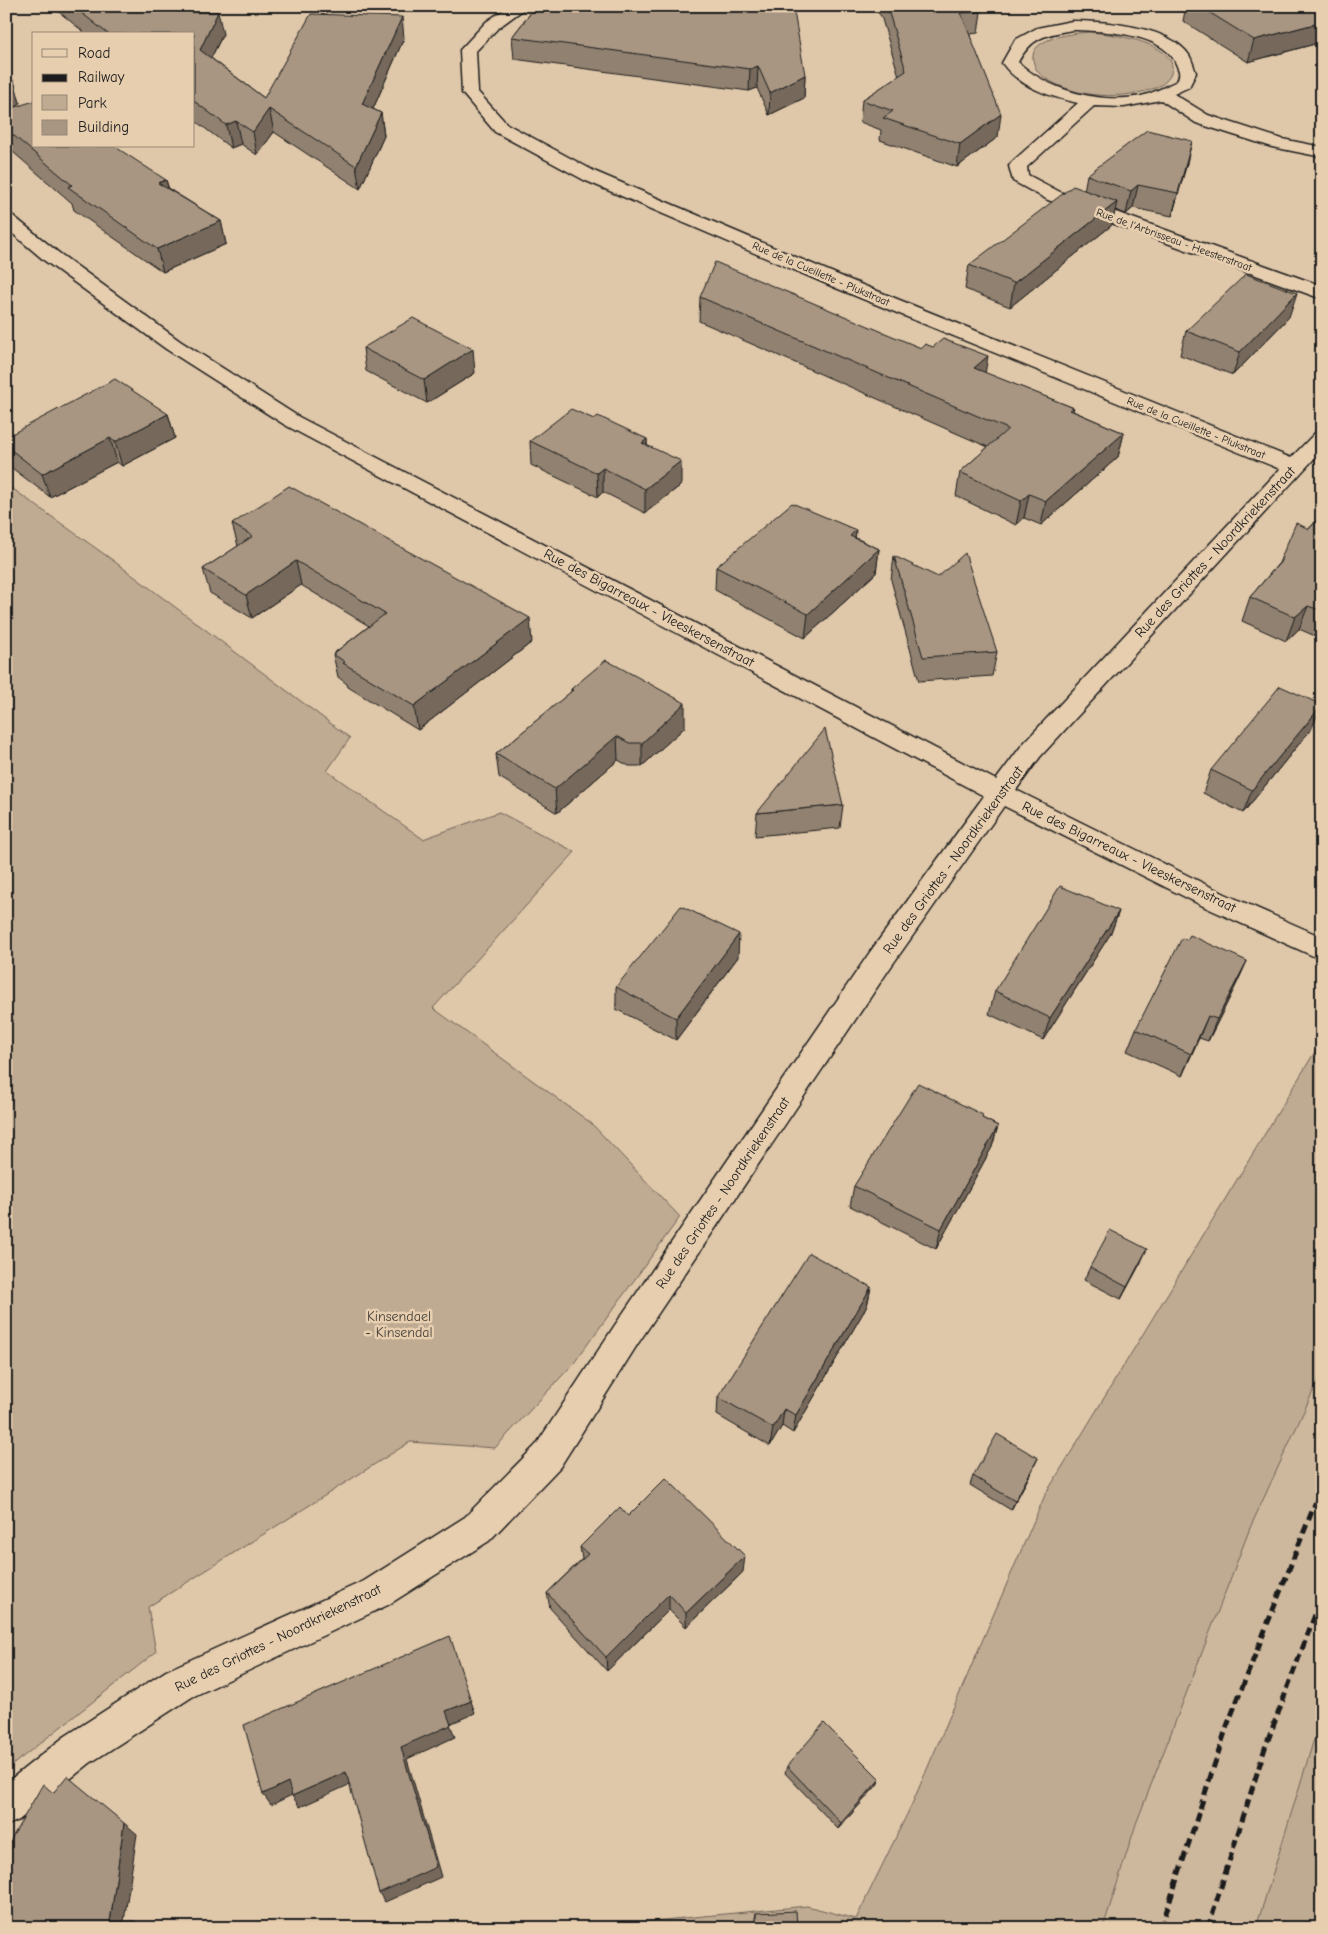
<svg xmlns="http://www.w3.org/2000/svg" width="1328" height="1934" viewBox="0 0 1328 1934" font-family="'Comic Neue',sans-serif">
<rect width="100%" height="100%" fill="#dfc7a9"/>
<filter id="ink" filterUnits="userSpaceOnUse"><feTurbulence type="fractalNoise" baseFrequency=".02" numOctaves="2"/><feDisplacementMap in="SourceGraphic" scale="10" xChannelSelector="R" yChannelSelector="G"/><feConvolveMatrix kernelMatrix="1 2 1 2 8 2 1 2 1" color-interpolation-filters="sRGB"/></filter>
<g filter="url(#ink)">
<path fill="#ceb89d" d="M1322,1372V1715L1256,1928H1103L1136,1824L1250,1528Z"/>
<path fill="#bfaa92" stroke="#6e6357" d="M1089,32C1107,33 1186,43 1170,76C1164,87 1148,91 1137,93C1107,99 1071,95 1045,78C1038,74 1034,67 1033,59C1030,37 1075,33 1089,32Z
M6,484L111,559L350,738L327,771L423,839L499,812L575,852L433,1008L591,1123L680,1217L574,1363L495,1448L410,1442L148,1607L156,1652L6,1770Z
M1322,1040V1372L1250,1528L1136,1824L1103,1928H581L807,1906L856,1919L912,1804L1045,1495Z
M1322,1715V1928H1256L1318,1726Z"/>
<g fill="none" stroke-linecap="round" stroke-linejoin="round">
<defs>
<path id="street" d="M509,6H528L498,28L476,51L478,92L507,124L596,172L850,280L1291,458L1315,433L1322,431V450L1040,757L1016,790L1225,894L1322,937V960L1207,908L1004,806L890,968L637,1345L560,1467L489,1541L388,1605L192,1697L90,1763L19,1820L6,1826V1783L64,1737L166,1671L364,1581L465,1517L536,1445L615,1325L870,952L984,796L285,425L166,349L45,261L6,228V214L12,215L59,253L180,341L299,417L996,780L1022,745L1280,469L836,288L584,180L495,132L462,93L460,50L486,22Z
M1072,21C1103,21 1170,26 1189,55C1192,60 1194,67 1196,73L1189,87L1174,94L1208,115L1282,139L1322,147V157L1272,147L1196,123L1161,100L1124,107L1094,106L1027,167L1028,175L1060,192L1322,286V299L1048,200L1013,181L1009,166L1012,162L1078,103C1051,97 1019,87 1002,63L1015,40L1037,28ZM1072,30C1101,31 1166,32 1177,66C1180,72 1180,75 1177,81C1166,86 1154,93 1141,96C1100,104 1049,91 1018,62C1032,37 1045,35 1072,30Z"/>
</defs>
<use href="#street" stroke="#1c1c1c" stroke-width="3"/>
<use href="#street" fill="#e7ceaf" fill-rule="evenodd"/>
<path stroke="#1c1c1c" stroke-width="5" stroke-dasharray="9 5" stroke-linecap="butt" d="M1161,1928L1227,1726L1322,1486
M1208,1928L1265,1748L1322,1596"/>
</g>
<path fill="#908170" stroke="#1c1c1c" d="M53,6H168L176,12L223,34L211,58L264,98L404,38L373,109L381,113L384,136L360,189L274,132L257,155L241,144L231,148L194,120V34H86L53,7Z
M536,6L805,75L804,98L769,115L757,88L749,91L514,59L512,37Z
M872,6H979L981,12L978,33L970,34L998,137L957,167L880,140L881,130L860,122L862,100L899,76L881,16Z
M1186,6H1322V42L1248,62L1183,21Z
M1322,57V86L1315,80Z
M6,74L14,81L20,103L17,107L34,146L166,180L169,189L221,221L226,244L163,272L74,210L72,203L6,146Z
M1187,163L1172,216L1133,208L1126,214L1115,210L1112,225L1010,307L965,289L969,265L1084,191L1087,175Z
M700,297L921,348L1074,408L1073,411L1124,433L1118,457L1041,525L1024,518L1016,525L956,496L960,472L988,447L699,321Z
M1289,317L1233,375L1180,355L1186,331Z
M363,348L475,373L427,403L366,371Z
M168,414L175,438L122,466L117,462L50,497L8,465L6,460V437Z
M594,419L647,439V445L681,485L645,513L603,492L598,497L531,465L530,441Z
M1322,515V639L1299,629L1286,641L1242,621L1250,597L1279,563L1281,558Z
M232,524L532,642L418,730L348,687L347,684L338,677L333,654L369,626L301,585L252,618L210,593L203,569L238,546Z
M856,538L879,549L876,573L805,638L715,590L716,567Z
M894,556L997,652L992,676L919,681L891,580Z
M571,689L685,727L642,766H629L618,760L557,813L499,777L496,754L571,692Z
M1312,728L1243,813L1203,793L1211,770Z
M843,805L840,828L755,836L757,813Z
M1119,911L1111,933L1043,1040L989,1014L995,991Z
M738,957L676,1040L616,1009V987Z
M1247,961L1237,983L1208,1041L1199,1038L1182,1076L1127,1051L1136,1029Z
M982,1118L998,1126L992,1147L936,1249L850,1206L854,1186Z
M1141,1262L1121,1299L1084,1280L1090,1267Z
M871,1287L867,1306L793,1433L782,1426L770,1446L717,1415L718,1397Z
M1034,1467L1011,1510L970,1485L973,1476Z
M628,1516L743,1572L686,1627L669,1610L607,1671L550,1608L547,1593L582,1559L580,1547Z
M787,1766L880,1779L877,1785L838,1829L785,1773Z
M756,1913L797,1928H755V1918Z"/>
<path fill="#76695b" stroke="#1c1c1c" d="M218,12L223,34L204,72L200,50Z
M402,17L404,38L365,127L362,104Z
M1322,22V42L1248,62L1254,40Z
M758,66L757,88L749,91L750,69Z
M805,75L804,98L769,115L770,93Z
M14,81L20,103L6,119V89Z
M269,109L274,132L257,155L253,132Z
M381,113L384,136L360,189L356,166Z
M1001,114L998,137L957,167L960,144Z
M236,121L241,144L231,148L226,125Z
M1192,141L1187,163L1172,216L1178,193Z
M166,180L172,203L158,183Z
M1138,185L1133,208L1126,214L1131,191Z
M1117,202L1112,225L1010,307L1014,283Z
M221,221L226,244L163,272L157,249Z
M1297,293L1289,317L1233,375L1240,352Z
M473,349L475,373L427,403L424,380Z
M988,356L984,380L974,368Z
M168,414L175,438L122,466L115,442Z
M1124,433L1118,457L1041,525L1046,501Z
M110,438L117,462L50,497L42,474Z
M647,439V463L642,443Z
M681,461V485L645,513V489Z
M603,468V492L598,497L597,473Z
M1029,494L1024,518L1016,525L1021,501Z
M856,530L854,554L850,536Z
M879,549L876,573L805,638L808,614Z
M296,561L301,585L252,618L246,595Z
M1308,606L1299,629L1286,641L1295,617Z
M530,618L532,642L418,730L414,706Z
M685,703V727L642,766V743Z
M1322,705L1312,728L1243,813L1252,790Z
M617,736L618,760L557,813L555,789Z
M1119,911L1111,933L1043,1040L1050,1018Z
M739,934L738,957L676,1040V1018Z
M1247,961L1237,983L1208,1041L1217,1019Z
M1208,1016L1199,1038L1182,1076L1191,1054Z
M998,1126L992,1147L936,1249L941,1229Z
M1147,1249L1141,1262L1121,1299L1127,1287Z
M871,1287L867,1306L793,1433L796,1415Z
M784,1409L782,1426L770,1446L773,1428Z
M1038,1458L1034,1467L1011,1510L1015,1501Z
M745,1556L743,1572L686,1627V1613Z
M669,1594V1610L607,1671L606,1657Z
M471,1701L475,1713L450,1724L455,1737L407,1759L441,1877L385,1902L379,1893L401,1747L446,1711Z
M346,1772L353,1783L300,1807L292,1796Z
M880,1779L877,1785L838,1829L841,1823Z
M288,1782L296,1793L271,1805L263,1794Z
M124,1823L137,1834L123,1928L110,1922Z
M134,1921L142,1928H133Z"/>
<path fill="#a89682" stroke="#1c1c1c" d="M73,6H168L176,12H218L200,50L264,98L311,14L402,17L362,104L381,113L356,166L269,109L253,132L236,121L226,125L194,101V34H108Z
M536,6H793L805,75L770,93L758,66L750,69L512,37Z
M887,6H979L981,12L961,13L1001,114L960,144L883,118L893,111L862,100L906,71Z
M1199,6H1322V22L1254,40Z
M6,74L14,81L6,89Z
M34,101V146H114L166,180L158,183L221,221L157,249L68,187L72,185L6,129V110Z
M1147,130L1192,141L1178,193L1138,185L1131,191L1087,175Z
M1073,186L1117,202L1014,283L969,265Z
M715,262L921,348L925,344L933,347L943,339L988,356L974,368L1074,408L1070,410L1124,433L1046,501L1029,494L1021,501L960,472L1008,429L700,297Z
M1246,274L1297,293L1240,352L1186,331Z
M413,318L473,349L424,380L363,348Z
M115,379L168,414L115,442L110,438L42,474L6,446V437Z
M571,409L594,419L598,416L647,439L642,443L681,461L645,489L603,468L597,473L530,441Z
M289,486L530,618L414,706L343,663L345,662L333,654L385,614L296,561L246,595L203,569L253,536L232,524Z
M792,503L856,530L850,536L879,549L808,614L716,567Z
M1322,515V611L1308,606L1295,617L1250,597L1283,559L1281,558L1296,523L1309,529Z
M965,553L997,652L923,657L894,556L938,577Z
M606,660L685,703L642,743H629L617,736L555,789L496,754L573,690L571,689Z
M1280,686L1322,705L1252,790L1211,770Z
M825,729L843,805L757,813Z
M1060,886L1119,911L1050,1018L995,991Z
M681,906L739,934L676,1018L616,987Z
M1190,935L1247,961L1217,1019L1208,1016L1191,1054L1136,1029L1182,938L1187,940Z
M918,1083L983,1115L982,1118L998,1126L941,1229L854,1186Z
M1110,1230L1147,1249L1127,1287L1090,1267Z
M809,1253L871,1287L796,1415L784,1409L773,1428L718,1397Z
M997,1434L1038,1458L1015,1501L973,1476Z
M666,1478L745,1556L686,1613L669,1594L606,1657L547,1593L588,1554L580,1547L620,1507L628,1516Z
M450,1636L471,1701L446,1711L451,1725L401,1747L436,1867L379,1893L346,1772L292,1796L288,1782L263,1794L244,1725Z
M824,1723L880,1779L841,1823L787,1766Z
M67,1776L124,1823L110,1922L134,1921L133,1928H6V1848L43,1784L53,1793Z
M796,1911L797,1928H756V1913Z"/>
</g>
<g text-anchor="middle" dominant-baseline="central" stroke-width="5" stroke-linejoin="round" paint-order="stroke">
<g font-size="11" fill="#1c1c1c" stroke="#e7ceaf">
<text transform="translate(1174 240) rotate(20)">Rue de l'Arbrisseau - Heesterstraat</text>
<text transform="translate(821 274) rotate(23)">Rue de la Cueillette - Plukstraat</text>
<text transform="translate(1196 428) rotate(22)">Rue de la Cueillette - Plukstraat</text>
</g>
<g font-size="14" fill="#1c1c1c" stroke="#e7ceaf">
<text transform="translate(1215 552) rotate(-47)">Rue des Griottes - Noordkriekenstraat</text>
<text transform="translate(649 608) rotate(28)">Rue des Bigarreaux - Vleeskersenstraat</text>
<text transform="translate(1129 857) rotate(26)">Rue des Bigarreaux - Vleeskersenstraat</text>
<text transform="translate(953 860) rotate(-54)">Rue des Griottes - Noordkriekenstraat</text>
<text transform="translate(723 1193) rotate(-56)">Rue des Griottes - Noordkriekenstraat</text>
<text transform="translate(278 1638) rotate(-26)">Rue des Griottes - Noordkriekenstraat</text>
</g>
<g font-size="14" fill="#45403a" stroke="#e7ceaf">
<text x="399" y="1316">Kinsendael<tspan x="399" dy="16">- Kinsendal</tspan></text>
</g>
</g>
<rect width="1328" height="1934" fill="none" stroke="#e7ceaf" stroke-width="25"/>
<rect x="12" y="12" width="1303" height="1909" fill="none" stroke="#1c1c1c" stroke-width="2" filter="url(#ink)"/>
<rect x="32" y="32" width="162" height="115" fill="#e7ceaf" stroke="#968774"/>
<rect x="42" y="49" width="25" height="8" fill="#e7ceaf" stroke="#968774"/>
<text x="78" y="58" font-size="15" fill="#1c1c1c">Road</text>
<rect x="42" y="74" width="25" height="8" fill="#1c1c1c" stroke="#968774"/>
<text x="78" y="82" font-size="15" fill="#1c1c1c">Railway</text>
<rect x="42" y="95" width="25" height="15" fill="#bfaa92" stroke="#968774"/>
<text x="78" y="108" font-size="15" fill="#1c1c1c">Park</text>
<rect x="42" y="120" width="25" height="15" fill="#a89682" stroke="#968774"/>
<text x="78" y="132" font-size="15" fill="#1c1c1c">Building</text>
</svg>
